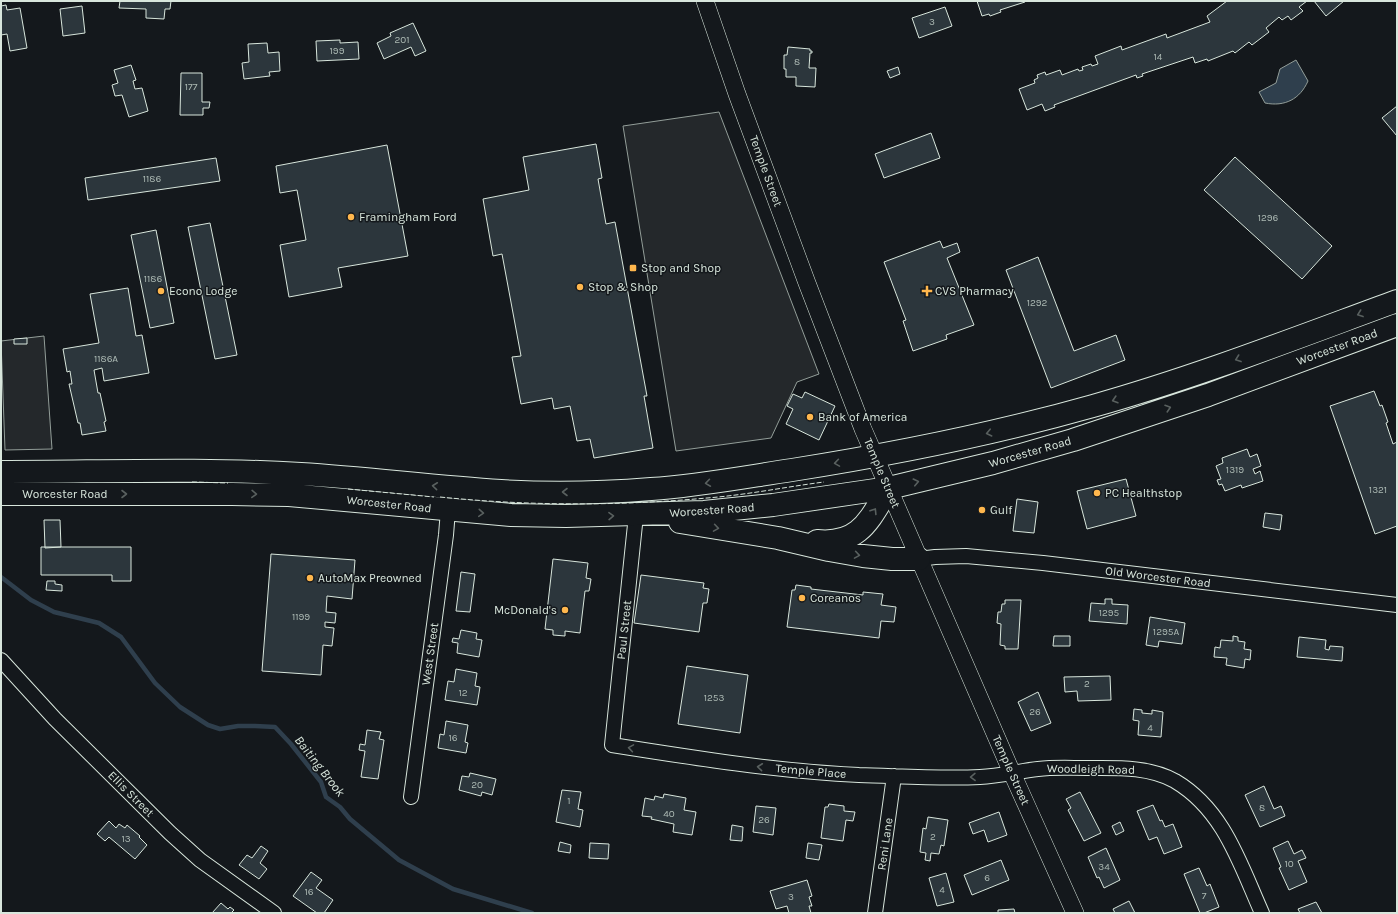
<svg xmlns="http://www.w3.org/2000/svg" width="1398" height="914" viewBox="0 0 1398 914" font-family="Karla,sans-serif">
<rect width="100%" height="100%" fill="#14181c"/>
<path fill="#24282b" stroke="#939e99" d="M719,112L819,374L797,382L771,438L676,451L623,126Z
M44,336L52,449L5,450L1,341Z"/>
<path fill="#2f3f4d" stroke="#939e99" d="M1296,60L1308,81C1300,99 1285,107 1265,103L1259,92L1276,83L1280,69Z"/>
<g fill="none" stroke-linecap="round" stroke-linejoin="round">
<path stroke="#2f3f4d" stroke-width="4.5" d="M1,577L31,600L54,612L99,623L121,637L155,683L180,707L208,725L220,729L238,726H255L275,727L291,744L321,782L326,797L340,807L350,819L399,860L453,889L532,913"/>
</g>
<path fill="#2c363c" stroke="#d8e6dc" d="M120,1H171L170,9H165L164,19L146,18V9L119,8Z
M977,1H1024L1025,2L1000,10L1001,12L990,16L989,14L982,16Z
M1227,1H1307L1299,7L1303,11L1291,20L1288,16L1282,20L1279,17L1266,28L1269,32L1252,45L1249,42L1235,53L1233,51L1208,61L1207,59L1195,63L1193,57L1142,74L1143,76L1137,78L1136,75L1054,105L1055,107L1045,111L1042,104L1027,110L1019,89L1035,83L1034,80L1038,78L1037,75L1045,72L1046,75L1060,70L1062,75L1078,69L1079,71L1083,70L1082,67L1091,64L1092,66L1098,64L1095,56L1121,46L1122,50L1166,34L1167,38L1210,22L1207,16Z
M1314,1H1344L1326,16Z
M6,5L7,10L20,8L27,48L10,51L7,34L1,35V6Z
M82,6L85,33L63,36L60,9Z
M945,7L952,26L919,38L912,18Z
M413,23L426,51L415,56L411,47L384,59L377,43L391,36L390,33Z
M340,40V43L358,42L359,59L317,61L316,41Z
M267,43L268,53L279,52L280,71L269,72L270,76L244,79L242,63L249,62L248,44Z
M788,47L810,49V51H812V53H810L809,68H816L815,87L796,86V77H786V69H784V55H787Z
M131,65L136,80L133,81L135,89L142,88L148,111L129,117L122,95L115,96L112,85L118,83L114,70Z
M898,67L900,74L890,78L887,71Z
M181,73H202V102H210L209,108H203V115H180Z
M1397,106V136L1382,118Z
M931,133L940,158L884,178L875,154Z
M596,144L602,178L598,179L606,224L615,222L647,396H644L653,448L594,458L590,439L577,441L570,406L554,409L552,398L521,404L512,357L521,356L502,254L493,256L483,199L529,190L523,157Z
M387,145L408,256L338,268L342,287L289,297L280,245L306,240L297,190L280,193L276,166Z
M1235,157L1332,246L1302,279L1204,190Z
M216,158L220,181L88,200L85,178Z
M210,223L237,355L215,359L188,227Z
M156,230L174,323L150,328L131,235Z
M940,241L943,248L957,243L960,252L947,258L974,325L946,335L947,339L913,351L903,321L906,320L884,262Z
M1038,257L1074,351L1116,335L1125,360L1051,388L1006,270Z
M128,288L136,336L142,335L149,373L104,381L102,368L94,370L98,393H100L106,421L104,422L106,431L82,435L80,423H78L69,384H72L70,371L67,372L63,349L99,343L90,294Z
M27,338V344H14V339Z
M1374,391L1380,406L1382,405L1388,422L1386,423L1393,444L1397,442V526L1375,534L1330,406Z
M805,392L835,406L819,440L786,424L793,409L787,406L793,394L802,398Z
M1247,449L1250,457L1257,454L1261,466L1253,469L1255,474L1260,471L1263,481L1242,488L1241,485L1225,491L1222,484L1219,485L1217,480L1221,479L1216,466L1223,463L1222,458Z
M1126,479L1136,516L1087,529L1077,491Z
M1017,499L1038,502L1034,533L1013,531Z
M1265,513L1282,515L1280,530L1263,527Z
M44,520H60L61,547L45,548Z
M41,547H131V581H112V575H41Z
M271,554L355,560L352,599L327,596L326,612L336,613L335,623L325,622V627L334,628L332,646L323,645L321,675L262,671Z
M553,559L588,563L586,578L591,579L589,591H585L580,633L565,631V636L553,635V630L545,629Z
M461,572L475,574L470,612L456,611Z
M641,575L704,583L703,588L709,589L707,603H703L699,632L634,623Z
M47,581H55V584L62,585V591L46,590Z
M796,585L811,587V589L863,595V592L883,594L881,605L896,607L894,622L881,621L879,638L787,627L792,590H795Z
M1105,599H1112V604L1128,605L1127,624L1089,621L1091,603L1105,604Z
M1005,600H1021L1018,649H1005V646L1000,645L1001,624L997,623L998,612H1001L1002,604H1005Z
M1150,617L1185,623L1182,644L1159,641L1158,647L1146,645Z
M461,630L477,633L476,639L482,640L479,657L457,653L458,643L452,642L453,638L459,639Z
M1054,636H1070V646H1053Z
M1233,636L1238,637V641L1245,642L1244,649L1251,650L1250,660L1245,659L1244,668L1226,665L1227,658L1214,657L1215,647L1220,648L1221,640L1233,641Z
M1299,637L1326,640L1325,649L1329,650L1330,646L1343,647L1342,661L1297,657Z
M687,666L748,675L740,733L678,724Z
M456,669L477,673L475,686L480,687L477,705L445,700L448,681L454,682Z
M1110,676L1111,700L1078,701L1077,691L1065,692L1064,677Z
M1038,692L1051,723L1031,731L1018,702Z
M1134,709L1142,710V713L1152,714V710L1163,712L1161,737L1138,735L1139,721L1133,720Z
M446,721L468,725L465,742L468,743L466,753L438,748L440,734L444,735Z
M367,730L381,732L379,739L384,740L378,779L361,777L365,751L359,750L360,744L365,745Z
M470,773L496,779L492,795L482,792L481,796L459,790L462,776L469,777Z
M1264,786L1274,809L1281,806L1285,816L1260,827L1245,795Z
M562,790L581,792L578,809L583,810L580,827L556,822Z
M1080,792L1101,833L1084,841L1068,810L1071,808L1066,799Z
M664,794L686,798L684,810L696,812L692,835L673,832L674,824L651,819L652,817L642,816L645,798L654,800L655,796L663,798Z
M829,804L844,806V811L855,812L853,821L846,820L843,841L821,838L825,807H828Z
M1153,805L1160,821L1162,820L1165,827L1173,824L1182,847L1164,854L1157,837L1149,840L1137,811Z
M756,806L776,808L773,835L753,832Z
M999,812L1007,835L988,842L984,830L973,834L969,823Z
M928,817L948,820L944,846L941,845L939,854L931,853L930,861L925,860L926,853L920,852L923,828L926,829Z
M109,821L116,828L119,824L125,828L127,825L140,836L139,837L147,845L135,859L109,837L105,841L97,834Z
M1120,822L1124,831L1116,835L1112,826Z
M732,825L743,827L742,841L730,840Z
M1288,841L1294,854L1302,850L1306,858L1298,861L1307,882L1289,890L1279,868L1281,867L1273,848Z
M560,842L571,845L570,853L558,851Z
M590,843L609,844L608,859L589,858Z
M808,843L822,845L819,860L806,858Z
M261,846L268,851L260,863L267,869L259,879L239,865L247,855L252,858Z
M1106,848L1120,880L1104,888L1099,877L1097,878L1088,857Z
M1001,860L1009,880L972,895L964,875Z
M1199,868L1207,886L1210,884L1219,907L1204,913H1200L1184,874Z
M311,872L322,880L316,888L333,900L324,913H317L293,896Z
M946,873L954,902L937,906L929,878Z
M807,880L812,896L809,897L812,906H809L811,913H789L787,906L776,909L770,891Z
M1129,901L1135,913H1115L1113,909Z
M1316,902L1322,913H1300L1298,909Z
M221,903L228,909L230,907L234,910L232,912L233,913H212Z
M1014,909L1015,913H998V910Z"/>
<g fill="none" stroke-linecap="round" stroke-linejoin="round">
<defs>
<path id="minor" d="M636,515L612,745C694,758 776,771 859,775C899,776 940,779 980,777C1000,776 1019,771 1038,769C1054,767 1070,768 1086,768C1115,768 1148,766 1175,781C1224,810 1240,864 1262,913
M919,559L935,557L966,556L1043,563L1397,605
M1,660L55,719L170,833L200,860L274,913
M411,797L446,535L448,510
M875,913L894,776"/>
<path id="tertiary" d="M705,1L737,94L807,283L863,429L1012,773L1075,913"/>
<path id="trunk" d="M1,472C101,472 201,468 301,474C368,478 434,487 501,491C550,494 601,493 651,489C698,486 745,477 792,470C894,454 994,434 1093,406C1196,377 1296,338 1397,301
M1,494H232L289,495L511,515L566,516L704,512L773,505L889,488L993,463L1073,440L1208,395L1397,325
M680,522L778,538L829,550L863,556L892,559H919
M817,541C860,545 869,520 889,488"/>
</defs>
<use href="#minor" stroke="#d8e6dc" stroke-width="16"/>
<use href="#tertiary" stroke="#d8e6dc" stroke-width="18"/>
<use href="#trunk" stroke="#d8e6dc" stroke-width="24"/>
<use href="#minor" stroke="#14181c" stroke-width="14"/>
<use href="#tertiary" stroke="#14181c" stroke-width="17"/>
<use href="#trunk" stroke="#14181c" stroke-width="22"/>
<path stroke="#d8e6dc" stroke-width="1" stroke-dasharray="5 2" stroke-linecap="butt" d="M192,482L228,483
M348,489L434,497
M440,497C529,506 618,506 707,498C746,495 785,487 824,482"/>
</g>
<defs><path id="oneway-chevron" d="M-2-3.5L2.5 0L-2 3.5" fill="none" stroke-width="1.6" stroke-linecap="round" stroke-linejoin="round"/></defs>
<g stroke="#59605f">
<use href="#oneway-chevron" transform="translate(1360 314) rotate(160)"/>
<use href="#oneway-chevron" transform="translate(1238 359) rotate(160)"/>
<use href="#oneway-chevron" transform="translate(1115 400) rotate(163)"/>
<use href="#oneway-chevron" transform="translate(1168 408) rotate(-18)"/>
<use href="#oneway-chevron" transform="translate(989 433) rotate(167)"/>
<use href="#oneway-chevron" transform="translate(837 463) rotate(171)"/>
<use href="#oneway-chevron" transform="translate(916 482) rotate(-13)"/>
<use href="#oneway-chevron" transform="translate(708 483) rotate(172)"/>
<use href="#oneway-chevron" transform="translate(435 486) rotate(-174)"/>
<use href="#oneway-chevron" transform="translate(565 492) rotate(180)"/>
<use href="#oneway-chevron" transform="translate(124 494)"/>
<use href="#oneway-chevron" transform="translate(254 494) rotate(2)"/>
<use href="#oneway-chevron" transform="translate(874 511) rotate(-58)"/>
<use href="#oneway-chevron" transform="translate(481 513) rotate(4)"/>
<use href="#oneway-chevron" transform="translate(611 516) rotate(-1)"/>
<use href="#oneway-chevron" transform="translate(716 528) rotate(9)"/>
<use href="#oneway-chevron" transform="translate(857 555) rotate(9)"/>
<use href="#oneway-chevron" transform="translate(631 748) rotate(-171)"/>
<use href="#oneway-chevron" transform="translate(760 767) rotate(-174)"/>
<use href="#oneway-chevron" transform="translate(973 777) rotate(179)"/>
</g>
<g fill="#ffb74d" stroke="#14181c" stroke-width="1.5">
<circle cx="351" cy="217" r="4"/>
<rect x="629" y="264" width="8" height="8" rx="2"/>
<circle cx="580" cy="287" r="4"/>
<circle cx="161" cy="291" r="4"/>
<path d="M925 285h4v4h4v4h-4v4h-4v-4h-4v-4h4z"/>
<circle cx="810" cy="417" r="4"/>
<circle cx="1097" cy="493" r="4"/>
<circle cx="982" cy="510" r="4"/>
<circle cx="310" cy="578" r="4"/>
<circle cx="802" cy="598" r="4"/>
<circle cx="565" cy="610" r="4"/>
</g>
<g text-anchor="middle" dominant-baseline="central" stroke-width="3" stroke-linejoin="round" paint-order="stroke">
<g font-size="10" fill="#adbab4">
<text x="932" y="22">3</text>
<text x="402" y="40">201</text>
<text x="337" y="51">199</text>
<text x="1158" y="57">14</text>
<text x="797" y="62">8</text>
<text x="191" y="87">177</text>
<text x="152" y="179">1186</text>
<text x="1268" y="218">1296</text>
<text x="153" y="279">1186</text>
<text x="1037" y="303">1292</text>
<text x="106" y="359">1186A</text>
<text x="1235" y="470">1319</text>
<text x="1378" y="490">1321</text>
<text x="1109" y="613">1295</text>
<text x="301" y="617">1199</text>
<text x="1166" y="632">1295A</text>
<text x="1087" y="684">2</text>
<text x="463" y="693">12</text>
<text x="714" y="698">1253</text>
<text x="1035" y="712">26</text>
<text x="1150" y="728">4</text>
<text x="453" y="738">16</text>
<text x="477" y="785">20</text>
<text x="569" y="801">1</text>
<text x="1262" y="808">8</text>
<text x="669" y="814">40</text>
<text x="764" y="820">26</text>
<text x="933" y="837">2</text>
<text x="126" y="839">13</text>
<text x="1289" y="864">10</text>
<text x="1104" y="867">34</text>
<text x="987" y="878">6</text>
<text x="942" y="890">4</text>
<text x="309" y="892">16</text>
<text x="1204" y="896">7</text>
<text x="791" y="897">3</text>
</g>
<g font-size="12" fill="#d8e6dc" stroke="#14181c">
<text transform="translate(766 171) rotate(70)">Temple Street</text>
<text transform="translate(1337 347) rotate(-20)">Worcester Road</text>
<text transform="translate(1030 452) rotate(-16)">Worcester Road</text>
<text transform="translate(882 473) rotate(67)">Temple Street</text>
<text x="65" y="494">Worcester Road</text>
<text transform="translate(389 504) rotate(6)">Worcester Road</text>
<text transform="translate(712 510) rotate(-4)">Worcester Road</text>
<text transform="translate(1158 577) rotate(7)">Old Worcester Road</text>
<text transform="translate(624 630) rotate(-84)">Paul Street</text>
<text transform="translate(430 654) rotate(-82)">West Street</text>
<text transform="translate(1091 769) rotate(1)">Woodleigh Road</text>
<text transform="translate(1011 770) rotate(66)">Temple Street</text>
<text transform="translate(811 771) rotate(5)">Temple Place</text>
<text transform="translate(131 794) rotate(45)">Ellis Street</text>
<text transform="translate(885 844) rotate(-82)">Reni Lane</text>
</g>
<g font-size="12" fill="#d8e6dc" stroke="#14181c" text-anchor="start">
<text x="359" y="217">Framingham Ford</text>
<text x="641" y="268">Stop and Shop</text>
<text x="588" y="287">Stop &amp; Shop</text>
<text x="169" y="291">Econo Lodge</text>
<text x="935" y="291">CVS Pharmacy</text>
<text x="818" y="417">Bank of America</text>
<text x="1105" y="493">PC Healthstop</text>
<text x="990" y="510">Gulf</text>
<text x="318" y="578">AutoMax Preowned</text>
<text x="810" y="598">Coreanos</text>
<text x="557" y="610" text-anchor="end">McDonald's</text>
</g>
<g font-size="13" font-style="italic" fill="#d8e6dc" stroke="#14181c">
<text transform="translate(320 766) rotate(52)">Baiting Brook</text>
</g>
</g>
<rect width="1398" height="914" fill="none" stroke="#d8e6dc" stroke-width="4"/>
</svg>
